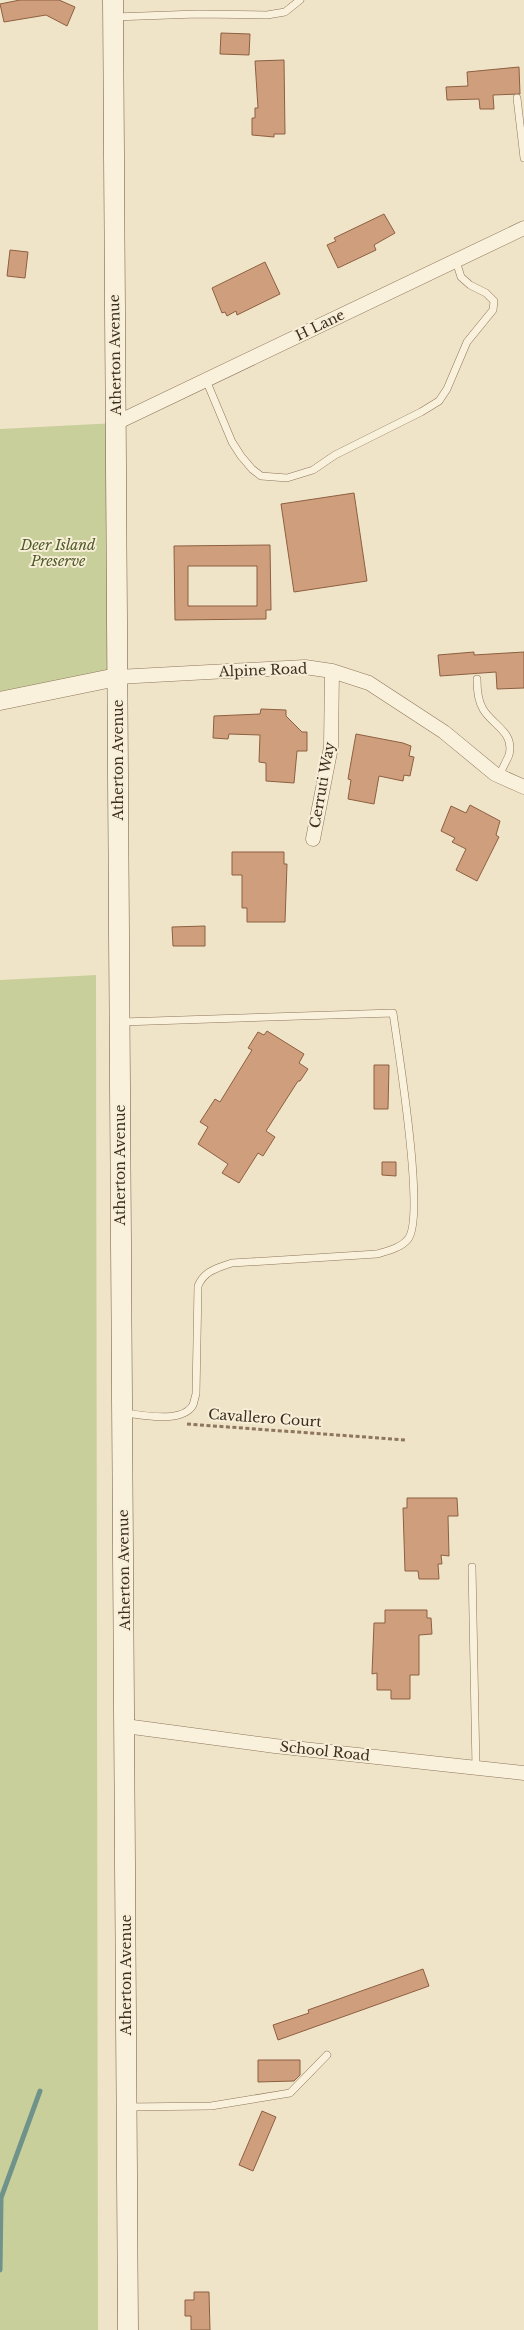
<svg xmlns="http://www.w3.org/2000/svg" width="524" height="2330" viewBox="0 0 524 2330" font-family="'Libre Baskerville',serif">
<rect width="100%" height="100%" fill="#f0e4c8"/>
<path fill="#c9cf9b" d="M116,423L117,677L0,701V429Z
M96,975L98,2330H0V980Z"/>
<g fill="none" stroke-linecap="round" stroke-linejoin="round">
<path stroke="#6f938a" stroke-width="5" d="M0,2270L1,2198L40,2091"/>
</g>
<path fill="#cf9f7d" stroke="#8d5f41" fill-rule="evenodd" d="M20,0H59L75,7L67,26L46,15L4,22L0,4Z
M221,33L250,34L249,55L220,54Z
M284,60L285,134H274V137L252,135V118H255V108H258L255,61Z
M519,67L520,94L493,95L494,109H480L479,99L447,100L446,87L468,86L467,72Z
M384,214L395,233L374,245L376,250L338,268L327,245L336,241L334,238Z
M10,250L28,252L25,278L7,276Z
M265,262L280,294L237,315L236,311L227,316L225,312L222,313L212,288Z
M354,493L367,581L294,592L281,504Z
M270,545L271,610H266V619L175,620L174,546ZM188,566H257V606H188Z
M474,652V655L524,652V688L497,689L496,672L440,676L438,655Z
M261,709L286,710V716L302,732H307V751H297L294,783L266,781V763L259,762L260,735L229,734L228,739L213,738L214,716L260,714Z
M356,734L403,743L411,746L409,756L414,757L410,776L404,775L403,781L379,776L374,804L348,799L351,780L348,779Z
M470,805L500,821L496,835L499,837L477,881L456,870L466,849L452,842L455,838L441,831L451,806L466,813Z
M232,852H284V864H287L285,922H247V908H242V875H232Z
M205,926V946H173L172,927Z
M267,1031L304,1054L299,1063L308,1069L300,1081H298L266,1131L275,1137L263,1156L258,1153L239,1183L222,1173L228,1164L198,1144L208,1127L200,1122L215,1099L220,1102L252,1050L248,1048L258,1032L264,1035Z
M374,1065H389L388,1109H374Z
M382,1162H396V1176L382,1175Z
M407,1498H457L458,1516H448L449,1556L441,1555L442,1564H438L439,1579H419L418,1571H405L403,1508H407Z
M385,1610H427V1618H431L432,1634L419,1635V1675H410V1699H391V1690H377V1673L372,1674L374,1623H385Z
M423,1969L429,1986L278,2040L273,2025L309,2013L308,2010Z
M258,2060H300V2075L294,2081L258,2082Z
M262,2111L276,2117L253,2171L239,2165Z
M194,2292H209L210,2330H191V2316H185V2300H194Z"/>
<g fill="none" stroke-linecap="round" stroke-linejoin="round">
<defs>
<path id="service" d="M114,17L197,14L267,15L285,12L300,0
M517,98L524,158
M206,380L232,442L241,456L252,469L261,476L287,478L313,470L335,455L421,412L439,401L447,389L467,342L493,310L494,301L486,293L470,285L461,277L456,261
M477,679C477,689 478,701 483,709C492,725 515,732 509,755C506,762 502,769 499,776
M122,1022L393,1013C398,1049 426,1217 408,1239C401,1248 387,1251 377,1254L232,1263C217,1268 204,1271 198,1286L196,1394C195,1397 194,1402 193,1405C182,1424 142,1415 125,1413
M472,1567L476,1768
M127,2107L211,2106L290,2093L327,2055"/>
<path id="minor" d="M116,423L524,228
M117,677L305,667L332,671L369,683L444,732L495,774L524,787
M313,839L331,747L332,671
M125,1726L275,1746L524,1773"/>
<path id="tertiary" d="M0,701L117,677"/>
<path id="secondary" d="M113,0L128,2330"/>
</defs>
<use href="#service" stroke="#8d765c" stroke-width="8"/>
<use href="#minor" stroke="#8d765c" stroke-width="15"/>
<use href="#tertiary" stroke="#8d765c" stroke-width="19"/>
<use href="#secondary" stroke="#6f573f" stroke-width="21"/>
<path stroke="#8d765c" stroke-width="3" stroke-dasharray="4 2.5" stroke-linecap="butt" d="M187,1424L406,1440"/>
<use href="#service" stroke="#faf1dc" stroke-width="7"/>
<use href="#minor" stroke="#faf1dc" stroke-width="14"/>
<use href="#tertiary" stroke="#faf1dc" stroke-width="18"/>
<use href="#secondary" stroke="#faf1dc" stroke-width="20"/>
</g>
<g text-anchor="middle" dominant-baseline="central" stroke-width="4" stroke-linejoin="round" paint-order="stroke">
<g font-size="14" fill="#3d2e20" stroke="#f7eed8">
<text transform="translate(320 325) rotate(-26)">H Lane</text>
<text transform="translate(115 355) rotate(-91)">Atherton Avenue</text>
<text transform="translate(263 670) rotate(-2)">Alpine Road</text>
<text transform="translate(118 760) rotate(-90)">Atherton Avenue</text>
<text transform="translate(322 785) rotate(-80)">Cerruti Way</text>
<text transform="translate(120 1165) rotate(-90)">Atherton Avenue</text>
<text transform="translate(265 1418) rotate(4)">Cavallero Court</text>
<text transform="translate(124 1570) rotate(-91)">Atherton Avenue</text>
<text transform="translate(325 1751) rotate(6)">School Road</text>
<text transform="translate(126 1975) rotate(-90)">Atherton Avenue</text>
</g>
<g font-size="14" font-style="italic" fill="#4d5a26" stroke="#f7eed8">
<text x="58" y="545">Deer Island<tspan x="58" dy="16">Preserve</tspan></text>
</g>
</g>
</svg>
